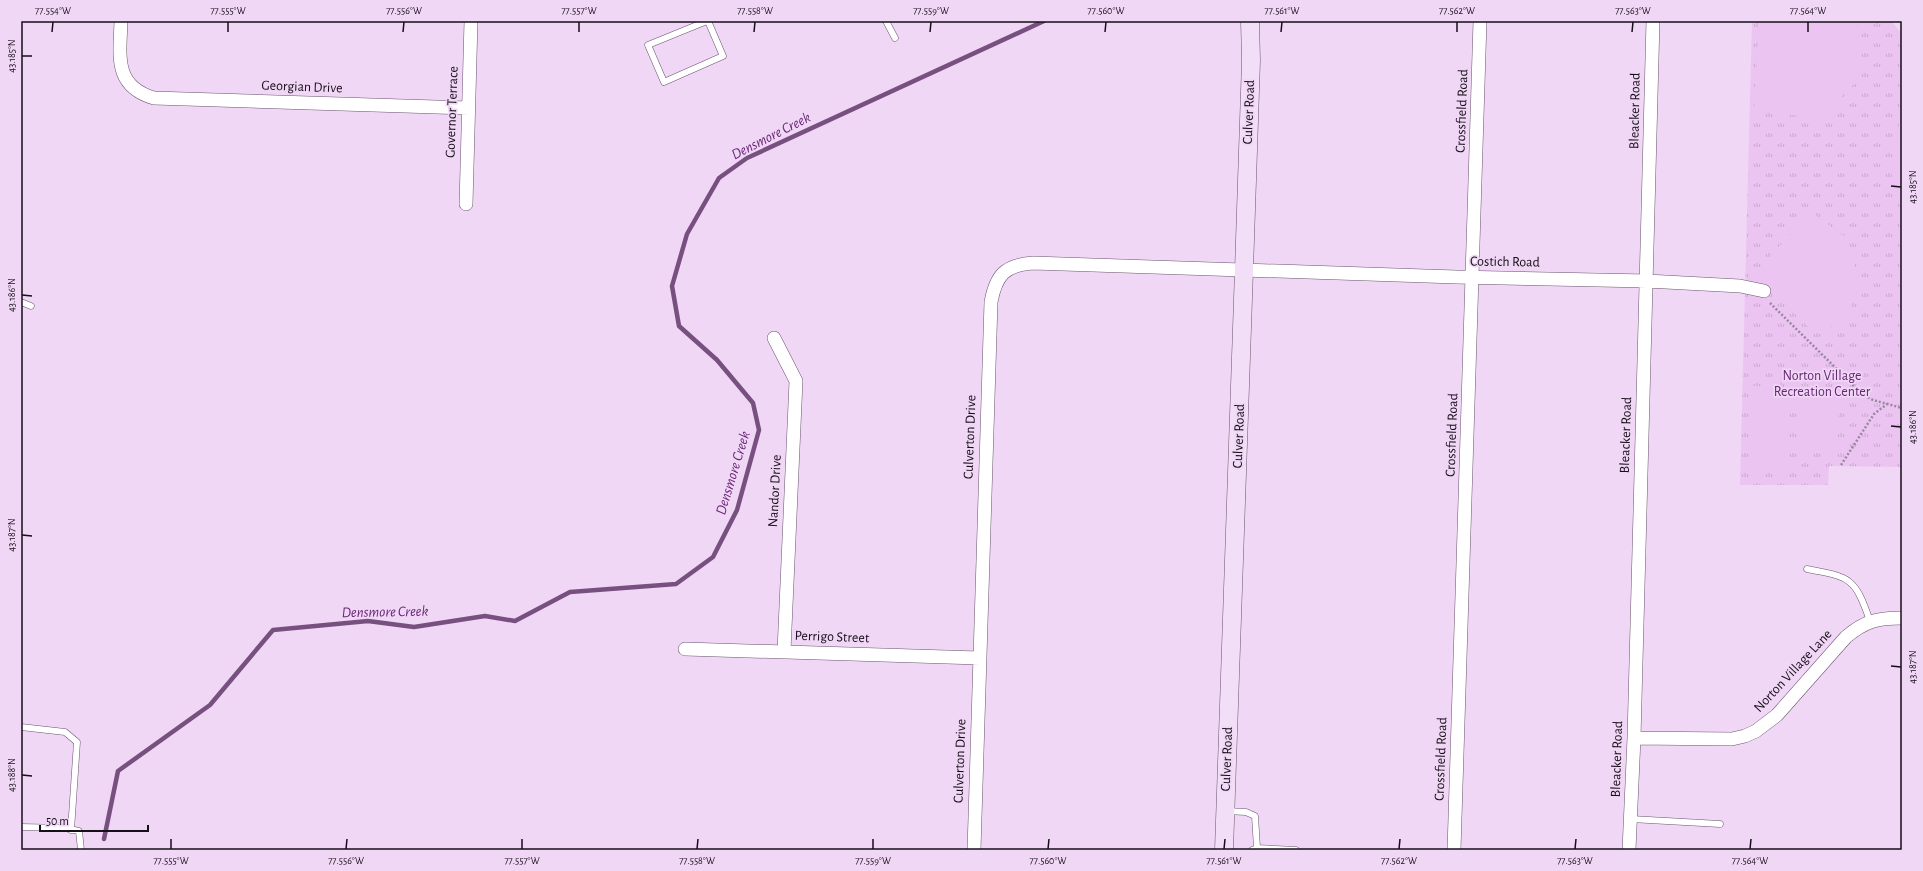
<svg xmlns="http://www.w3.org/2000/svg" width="1923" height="871" viewBox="0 0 1923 871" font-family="'Alegreya Sans',sans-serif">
<defs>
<pattern id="grass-tufts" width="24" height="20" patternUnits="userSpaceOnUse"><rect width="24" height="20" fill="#ebc4f2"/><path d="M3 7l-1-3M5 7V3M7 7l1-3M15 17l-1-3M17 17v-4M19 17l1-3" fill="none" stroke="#c9a7cf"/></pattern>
</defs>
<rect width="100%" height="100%" fill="#f0d7f5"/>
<path fill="url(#grass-tufts)" d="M1752,21H1891L1902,34V467L1829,466L1828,485H1740Z"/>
<path fill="#ebc4f2" d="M1759,21H1856L1857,81L1820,118L1754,111Z
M1899,124H1902V199L1890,171Z
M1811,212L1844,236L1860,281L1847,319L1815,334L1767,285L1763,264Z
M1754,386L1790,387L1787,469L1751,467Z
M1801,386L1840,388L1837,449L1799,448Z"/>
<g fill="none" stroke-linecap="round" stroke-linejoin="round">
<path stroke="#775080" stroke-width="4.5" d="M104,839L118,771L210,705L273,630L368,621L414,627L485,616L515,621L570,592L676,584L713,557L737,510L759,430L753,403L717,360L679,326L672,286L687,234L719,178L747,158L1044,21"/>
<defs>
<path id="service" d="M707,21L648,45L664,82L723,56L708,21
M886,21L895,38
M21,302L31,306
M1807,569C1851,577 1855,578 1870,621
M21,727L65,732L77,742L71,830
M1226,811L1246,812L1255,816L1257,848
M1631,819L1720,824
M21,827L65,828L79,831L81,850
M1252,850L1257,848L1296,850"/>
<path id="minor" d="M121,21C120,55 113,86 154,98L468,108
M466,204L471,21
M774,338L796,381L784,651
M685,649L979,658
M1634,738L1732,739L1745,736L1756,731L1777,715L1846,637C1865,621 1877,618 1902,618
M974,850L991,302C996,275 1005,265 1033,263L1456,277L1647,281L1740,286L1764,291
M1454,850L1480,21
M1629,850L1634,738L1653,21"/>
<path id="secondary" d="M1224,850L1244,270L1251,61L1250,21"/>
</defs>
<use href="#service" stroke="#6a546e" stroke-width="7"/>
<use href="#minor" stroke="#6a546e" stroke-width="14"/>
<use href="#secondary" stroke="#6a546e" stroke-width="19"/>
<path stroke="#99879d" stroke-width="2.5" stroke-dasharray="2 2" stroke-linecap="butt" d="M1770,303L1862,394L1873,400L1902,408
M1841,465L1874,414L1887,404"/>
<use href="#service" stroke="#fff" stroke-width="6"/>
<use href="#minor" stroke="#fff" stroke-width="13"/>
<use href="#secondary" stroke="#f2def6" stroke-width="18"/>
</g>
<path fill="none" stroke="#160e18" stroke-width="1.5" d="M52,32L53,22M228,32V22M403,32L404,22M579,32V22M754,32L755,22M930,32L931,22M1105,32L1106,22M1281,32L1282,22M1457,32V22M1632,32L1633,22M1808,32V22M22,56H32M1891,186L1901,187M22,295L32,296M1891,426L1901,427M22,535L32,536M1891,666L1901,667M22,775L32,776M171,849V839M346,849L347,839M522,849V839M697,849L698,839M873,849V839M1048,849L1049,839M1224,849L1225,839M1399,849L1400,839M1575,849L1576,839M1750,849L1751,839"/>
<g text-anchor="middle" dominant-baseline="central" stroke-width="3.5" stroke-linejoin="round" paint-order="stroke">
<g font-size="14" fill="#160e18" stroke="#f0d7f5">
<text transform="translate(302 87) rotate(2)">Georgian Drive</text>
<text transform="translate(1462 111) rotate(-88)">Crossfield Road</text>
<text transform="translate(1635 111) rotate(-89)">Bleacker Road</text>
<text transform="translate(452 112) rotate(-88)">Governor Terrace</text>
<text transform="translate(1249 112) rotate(-88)">Culver Road</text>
<text transform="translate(1505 262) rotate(1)">Costich Road</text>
<text transform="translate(1452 435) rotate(-88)">Crossfield Road</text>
<text transform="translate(1626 435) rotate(-88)">Bleacker Road</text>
<text transform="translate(1239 436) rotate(-88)">Culver Road</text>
<text transform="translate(970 437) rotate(-88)">Culverton Drive</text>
<text transform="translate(775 491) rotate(-87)">Nandor Drive</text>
<text transform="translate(832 637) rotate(2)">Perrigo Street</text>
<text transform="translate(1793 671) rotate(-47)">Norton Village Lane</text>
<text transform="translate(1227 759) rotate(-88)">Culver Road</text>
<text transform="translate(1441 759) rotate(-88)">Crossfield Road</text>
<text transform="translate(1617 759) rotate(-88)">Bleacker Road</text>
<text transform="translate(960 761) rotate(-88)">Culverton Drive</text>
</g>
<g font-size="14" fill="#672574" stroke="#f0d7f5">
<text x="1822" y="376">Norton Village<tspan x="1822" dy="16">Recreation Center</tspan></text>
</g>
<g font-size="15" font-style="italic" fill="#6a2877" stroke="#f0d7f5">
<text transform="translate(771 136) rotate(-27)">Densmore Creek</text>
<text transform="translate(733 473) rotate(-73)">Densmore Creek</text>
<text transform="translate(385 612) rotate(-1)">Densmore Creek</text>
</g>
</g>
<rect width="1923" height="871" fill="none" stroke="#f0d7f5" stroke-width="44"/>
<path d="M40 825v6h108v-6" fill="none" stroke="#160e18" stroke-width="2"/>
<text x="46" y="825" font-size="12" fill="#160e18" stroke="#f0d7f5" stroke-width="3" paint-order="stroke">50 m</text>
<rect x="22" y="22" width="1879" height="827" fill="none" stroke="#160e18" stroke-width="1.5"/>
<g font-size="10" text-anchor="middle" fill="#160e18">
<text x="53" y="14">77.554°W</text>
<text x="228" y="14">77.555°W</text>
<text x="404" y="14">77.556°W</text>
<text x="579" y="14">77.557°W</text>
<text x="755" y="14">77.558°W</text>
<text x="931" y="14">77.559°W</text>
<text x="1106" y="14">77.560°W</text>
<text x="1282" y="14">77.561°W</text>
<text x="1457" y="14">77.562°W</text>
<text x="1633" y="14">77.563°W</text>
<text x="1808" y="14">77.564°W</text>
<text transform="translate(11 56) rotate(-90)" y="4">43.185°N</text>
<text transform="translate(1912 187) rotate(-90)" y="4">43.185°N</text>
<text transform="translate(11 295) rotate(-90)" y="4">43.186°N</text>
<text transform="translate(1912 427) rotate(-90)" y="4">43.186°N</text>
<text transform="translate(11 535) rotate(-90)" y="4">43.187°N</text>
<text transform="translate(1912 667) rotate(-90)" y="4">43.187°N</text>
<text transform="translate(11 775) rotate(-90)" y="4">43.188°N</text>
<text x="171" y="864">77.555°W</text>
<text x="346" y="864">77.556°W</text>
<text x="522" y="864">77.557°W</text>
<text x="697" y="864">77.558°W</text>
<text x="873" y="864">77.559°W</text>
<text x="1048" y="864">77.560°W</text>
<text x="1224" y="864">77.561°W</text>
<text x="1399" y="864">77.562°W</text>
<text x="1575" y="864">77.563°W</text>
<text x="1750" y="864">77.564°W</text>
</g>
</svg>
